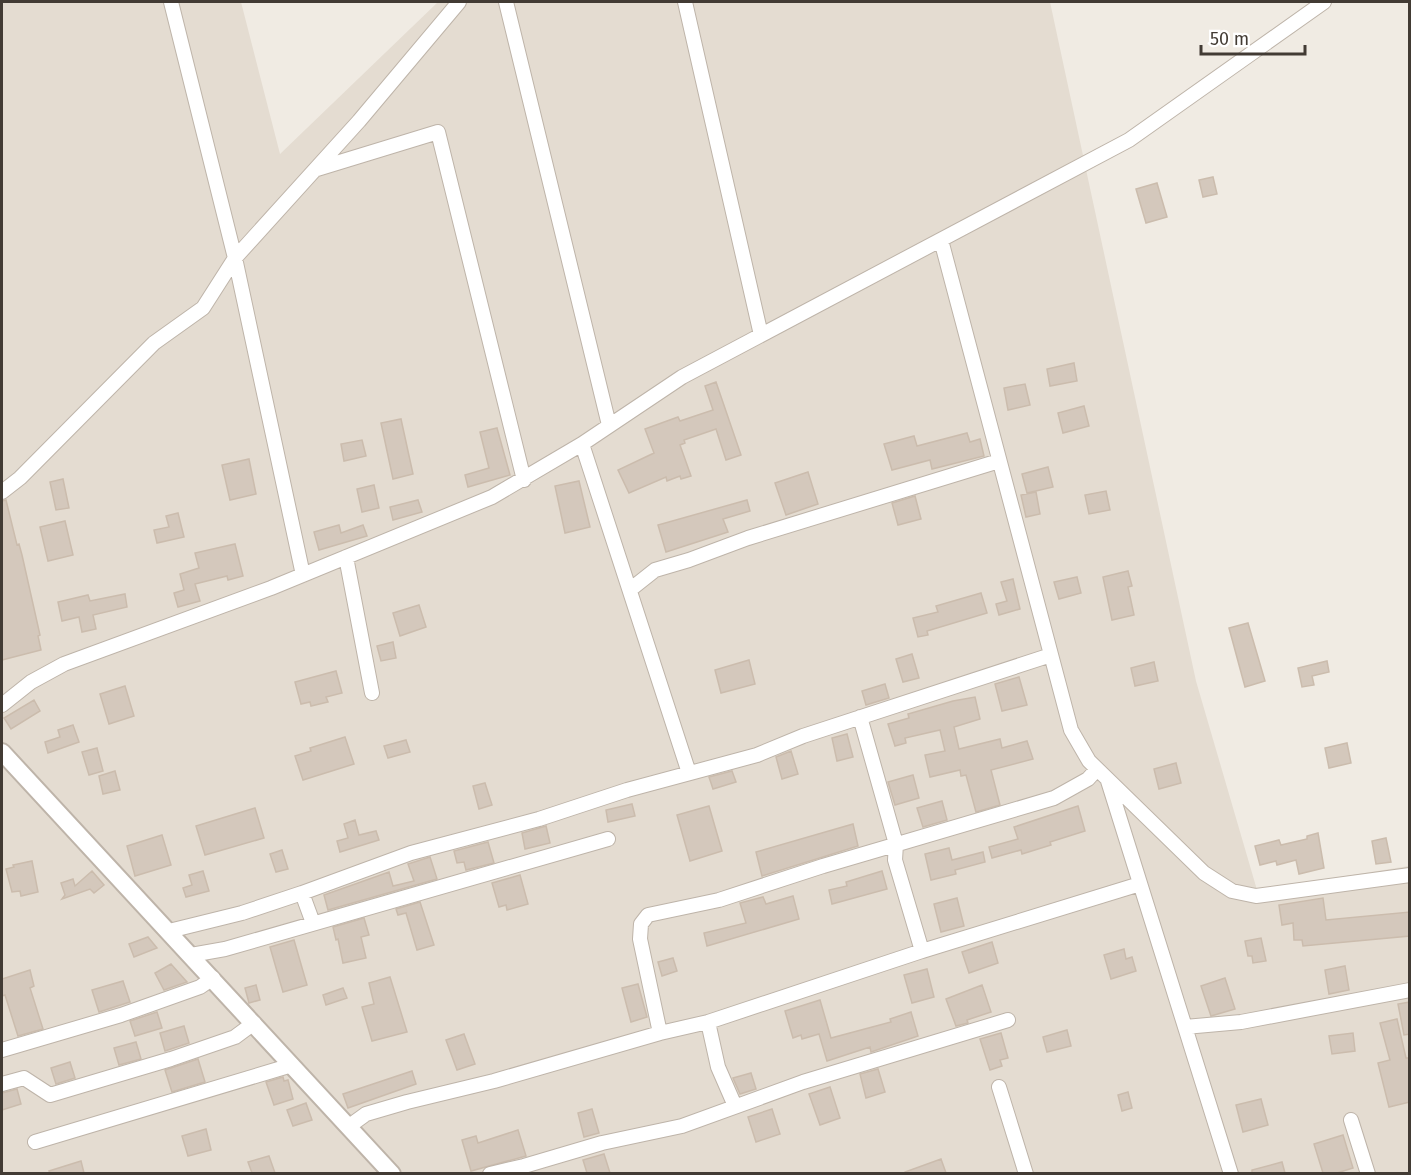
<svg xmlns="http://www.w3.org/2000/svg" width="1411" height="1175" viewBox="0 0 1411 1175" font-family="'Fira Sans',sans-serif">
<rect width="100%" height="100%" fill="#f0ebe3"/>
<path fill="#e4dcd1" d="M2,2H241L280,154L438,2H1050L1196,681L1257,890L1409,866V1173L2,1174Z"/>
<path fill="#d4c8bc" stroke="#cbbcad" stroke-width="1.5" d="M1213,177L1217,194L1203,197L1199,180Z
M1157,183L1167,217L1146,223L1136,189Z
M1074,363L1077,381L1050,386L1047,369Z
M716,382L741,455L726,460L716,429L684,440L685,443L680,445L691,476L681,479L680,476L667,481L666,477L629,493L618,470L654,453L645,429L678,417L680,421L713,410L705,386Z
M1025,384L1030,405L1008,410L1004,388Z
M1084,406L1089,426L1063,433L1058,413Z
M401,419L413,474L393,479L381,423Z
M497,428L510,475L468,487L465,475L489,468L480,432Z
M967,433L970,442L980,439L984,456L932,469L930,460L892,470L884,444L914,436L917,446Z
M362,440L366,456L344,461L341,444Z
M249,459L256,494L230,500L222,465Z
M1048,467L1053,487L1027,493L1022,474Z
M808,472L818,504L786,515L775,483Z
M63,479L69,508L56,510L50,482Z
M579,481L590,527L565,533L555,486Z
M374,485L379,508L362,512L357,489Z
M1106,491L1110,510L1089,514L1085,495Z
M1036,492L1040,514L1026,517L1021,495Z
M915,496L921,519L898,525L892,503Z
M6,500L17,545L19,544L22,555L40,635L38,636L41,650L2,660V501Z
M418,500L422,512L393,520L390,507Z
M747,500L750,511L723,519L728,532L666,552L658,525Z
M178,513L184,537L157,543L154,530L169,527L166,516Z
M65,521L73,555L48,561L40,527Z
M339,525L341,533L363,525L367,536L319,550L314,532Z
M235,544L243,576L228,580L227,576L195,584L200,601L178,607L174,593L184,590L180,574L199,568L195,553Z
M1128,571L1132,586L1128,587L1134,615L1112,620L1103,577Z
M1077,577L1081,593L1059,599L1054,582Z
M1013,579L1020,609L999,615L996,604L1007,601L1001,582Z
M981,593L987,613L927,631L928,635L918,637L913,618L938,612L936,606Z
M125,594L127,607L93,615L96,629L82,632L79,617L62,621L58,602L88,595L90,601Z
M419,605L426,627L400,636L393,613Z
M1248,623L1265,681L1245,687L1229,628Z
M393,642L396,658L381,661L377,646Z
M912,654L919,678L903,682L896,659Z
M749,660L755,684L721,693L715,670Z
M1327,661L1329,672L1312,676L1314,685L1302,687L1298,668Z
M1154,662L1158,681L1135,686L1131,668Z
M336,671L342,693L326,697L328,702L311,706L310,702L301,704L295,682Z
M1019,677L1027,705L1002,711L995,684Z
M885,684L889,698L866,705L862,691Z
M125,686L134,716L109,724L100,694Z
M975,697L980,719L954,727L959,749L1000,739L1002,748L1027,741L1033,759L991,770L1000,805L976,812L966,775L961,776L960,770L930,777L925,755L945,751L940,730L905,738L906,743L895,746L888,724L909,718L908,714L953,701Z
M34,700L40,711L11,729L4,718Z
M73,725L79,742L48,753L45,742L60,737L58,730Z
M847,734L853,757L837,761L832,738Z
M345,737L354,764L303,780L295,756L311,751L310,748Z
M406,740L410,752L388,758L384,746Z
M1347,743L1351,763L1329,768L1325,748Z
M97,748L103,771L89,775L82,752Z
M791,751L798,774L782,779L776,757Z
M1176,763L1181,783L1159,789L1154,769Z
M115,771L120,790L103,794L99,776Z
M732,771L736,782L713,789L709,777Z
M913,775L919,798L895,805L888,782Z
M485,783L492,805L479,809L473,786Z
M942,801L947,820L923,827L917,808Z
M632,804L635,816L608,822L606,810Z
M709,806L722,851L690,861L677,815Z
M1078,806L1085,831L1050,842L1051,845L1022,854L1021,850L992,858L989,847L1018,839L1014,827Z
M255,808L264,838L205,855L196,826Z
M355,820L359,835L376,831L379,840L340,852L337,841L348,838L344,824Z
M853,824L858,846L762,876L756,852Z
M546,826L550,843L525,849L522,833Z
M1318,833L1324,868L1299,874L1296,860L1277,865L1276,861L1260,865L1255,846L1279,840L1281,845L1307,839V836Z
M162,835L171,865L135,876L127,846Z
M1386,838L1391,862L1376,864L1372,841Z
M488,842L494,863L466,870L464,862L457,863L454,851Z
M949,848L952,860L983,852L985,862L955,870L956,874L931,880L925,854Z
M282,850L288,869L276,872L270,854Z
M430,857L437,879L328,910L324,895L389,872L393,886L414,881L408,864Z
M32,861L38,892L21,896L20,891L12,892L6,869L14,867L13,865Z
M92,871L104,885L94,893L90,889L62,899L65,895L61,883L73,879L75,886Z
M203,871L209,891L186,897L183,888L192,885L189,875Z
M882,871L887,889L832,904L829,890L847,886L846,882Z
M520,875L528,904L507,910L506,905L499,907L492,883Z
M793,896L799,919L707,946L704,933L746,923L740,903L763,897L766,904Z
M957,898L964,926L941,932L934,904Z
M1323,898L1326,920L1410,912V936L1303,946L1302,940H1294L1293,923L1282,925L1279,905Z
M420,902L434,945L417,950L406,913L398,915L396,909Z
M364,918L369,935L361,937L366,958L343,963L338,939L336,940L333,927Z
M148,937L157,948L134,957L129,944Z
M1261,938L1266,961L1253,963L1252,956H1248L1245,941Z
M294,940L307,985L283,992L270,947Z
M992,942L998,963L969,973L962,952Z
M1124,949L1126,959L1132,957L1136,971L1111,979L1104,955Z
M673,958L677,971L662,976L658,962Z
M171,964L187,982L164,990L155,973Z
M1345,966L1349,990L1329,994L1325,970Z
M927,969L934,997L912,1003L904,975Z
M30,970L34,986L30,988L43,1029L18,1036L5,995L2,996V979Z
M390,977L407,1032L372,1041L362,1007L374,1004L369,983Z
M1225,978L1235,1009L1211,1016L1201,986Z
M123,981L130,1002L99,1012L92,990Z
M638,984L647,1017L631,1022L622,988Z
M256,985L260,1000L249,1003L245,988Z
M982,985L991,1012L967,1020L968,1023L956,1026L946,999Z
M343,988L347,998L326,1005L323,995Z
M820,1000L831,1038L891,1022L890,1019L911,1012L918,1036L871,1052L870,1047L827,1061L819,1034L802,1039L801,1035L793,1038L785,1011Z
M1410,1002V1034L1404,1035L1398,1004Z
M157,1012L162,1028L135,1036L130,1021Z
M1397,1019L1406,1058H1410V1102L1389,1107L1378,1063L1390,1060L1380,1023Z
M184,1026L189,1043L165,1051L160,1033Z
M1067,1030L1071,1046L1047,1052L1043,1037Z
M1001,1033L1008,1058L1000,1060L1002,1066L990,1070L980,1039Z
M1353,1033L1355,1051L1332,1054L1329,1036Z
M464,1034L475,1064L457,1070L446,1040Z
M136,1042L141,1059L119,1065L114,1048Z
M198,1059L205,1082L172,1092L165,1070Z
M70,1062L75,1078L56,1084L51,1068Z
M878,1069L885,1092L866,1098L860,1074Z
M412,1071L416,1084L348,1108L343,1094Z
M751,1073L756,1089L740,1094L733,1078Z
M283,1077L284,1081L288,1080L293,1099L274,1105L266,1082Z
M830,1087L840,1118L820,1125L809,1094Z
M17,1089L21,1104L2,1110V1093Z
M1128,1092L1132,1108L1122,1111L1118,1095Z
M1261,1099L1268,1125L1243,1132L1236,1105Z
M306,1103L312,1120L293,1126L287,1110Z
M592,1109L599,1133L584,1137L578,1113Z
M772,1109L780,1134L756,1142L748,1117Z
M206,1129L211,1150L188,1156L182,1136Z
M518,1130L526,1156L471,1171L462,1140L476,1136L478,1143Z
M1343,1135L1353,1168L1337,1173H1323L1314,1144Z
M604,1154L610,1173H587L583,1160Z
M269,1156L275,1173H252L248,1162Z
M941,1159L946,1173H905V1172Z
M81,1161L84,1173H50L49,1171Z
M1282,1162L1285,1173H1252V1170Z"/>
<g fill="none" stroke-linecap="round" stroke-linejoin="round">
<defs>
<path id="minor" d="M171,2L235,258L303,575
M506,2L609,425
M685,2L761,335
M317,169L438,132L524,480
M941,240L1071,730L1089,761L1204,873L1232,891L1256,896L1410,875
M582,444L689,773
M2,492L20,478L154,343L203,308L235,258L359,121L459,2
M346,557L372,693
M631,589L655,570L689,560L748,538L999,461
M2,705L31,682L64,664L271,588L492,497L582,444L682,377L1129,140L1324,2
M860,717L896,844L895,860L922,951
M1108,781L1231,1174
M302,893L313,923
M169,931L242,913L302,893L411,853L539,819L627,790L757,755L803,736L1051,655
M191,955L225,949L608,839
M708,1022L718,1067L735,1106
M1185,1027L1241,1022L1410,990
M660,1033L640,939L641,924L648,915L719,900L823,866L1054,798L1088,779L1097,769
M2,1050L121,1015L200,987L213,978
M2,1084L24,1078L50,1095L171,1059L235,1037L254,1023
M999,1087L1026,1174
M1351,1120L1368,1174
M348,1127L366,1114L407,1102L494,1081L660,1033L708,1022L922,951L1140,884
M35,1142L292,1065
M490,1174L524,1166L602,1143L682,1126L803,1082L1008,1020"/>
<path id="tertiary" d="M2,752L392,1174"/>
</defs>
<use href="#minor" stroke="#beb4a9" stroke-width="16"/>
<use href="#tertiary" stroke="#beb4a9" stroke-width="20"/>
<use href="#minor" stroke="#fff" stroke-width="14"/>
<use href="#tertiary" stroke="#fff" stroke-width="16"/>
</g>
<rect width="1411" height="1175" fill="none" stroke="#423b34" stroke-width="6"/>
<path d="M1201 45v9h104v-9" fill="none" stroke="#423b34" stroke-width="3"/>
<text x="1210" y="45" font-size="18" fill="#423b34" stroke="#ffffff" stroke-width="4.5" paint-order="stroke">50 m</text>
</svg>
